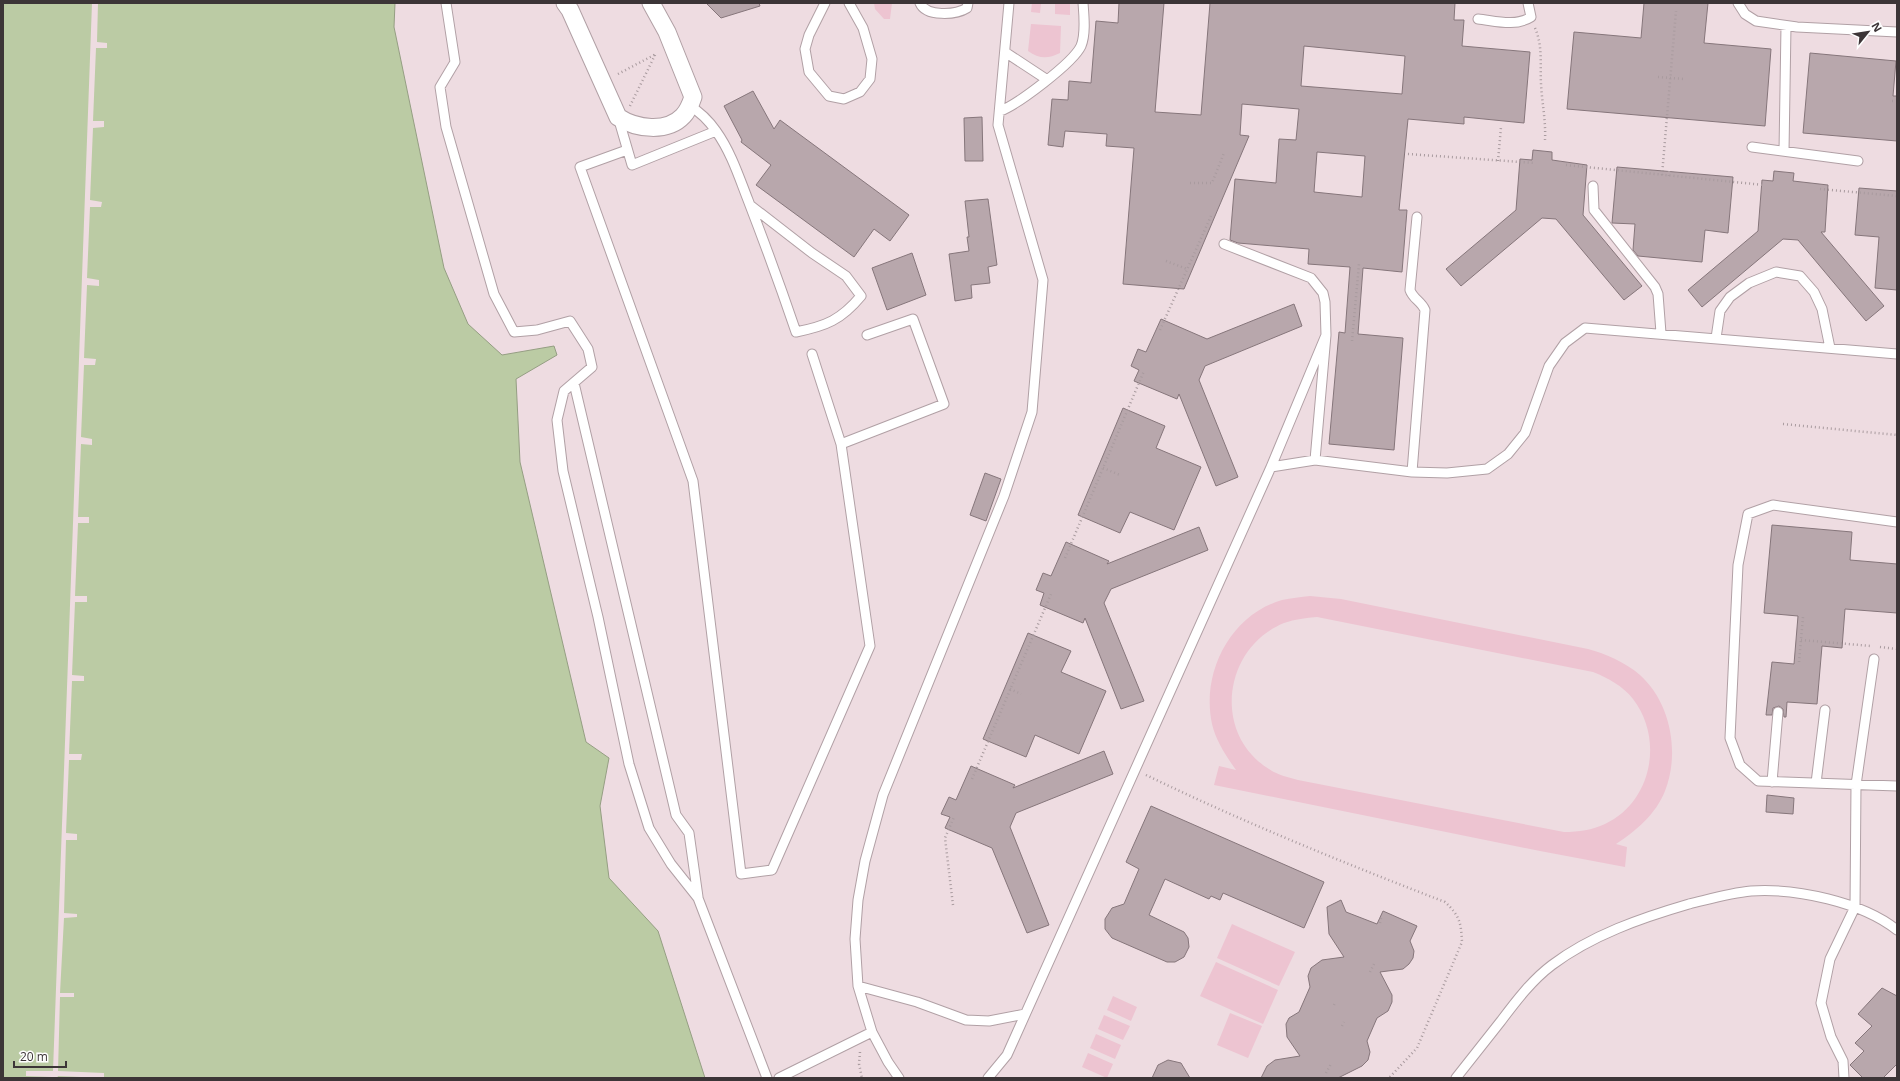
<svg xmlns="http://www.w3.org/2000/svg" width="1900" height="1081" viewBox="0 0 1900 1081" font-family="'Open Sans',sans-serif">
<rect width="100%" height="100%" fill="#eedce1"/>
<path fill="#edc4d1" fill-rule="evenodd" d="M874,3H892L890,19H884L875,9Z
M1032,3H1041L1040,13L1031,12Z
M1044,3H1070V15L1055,14V4Z
M1031,24L1061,26L1060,53C1048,59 1039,59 1028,51Z
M1310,596L1341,599L1588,649C1606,654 1625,662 1640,675C1671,703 1680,753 1665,791C1656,814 1636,831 1616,844L1627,847L1625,867L1540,851L1214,785L1219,766L1236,770C1226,756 1216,741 1212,724C1201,673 1230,615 1282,600C1291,598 1301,597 1310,596ZM1317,617L1593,672C1608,678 1623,686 1633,699C1664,739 1652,802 1605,824C1592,830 1579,832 1564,832L1298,780C1288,777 1278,775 1269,769C1212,734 1223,648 1284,623C1295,619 1306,618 1317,617Z
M1232,924L1295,952L1279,986L1217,958Z
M1216,962L1278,990L1263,1024L1200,996Z
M1113,996L1137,1007L1131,1021L1107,1010Z
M1230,1013L1262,1026L1248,1058L1217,1045Z
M1104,1015L1130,1026L1123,1040L1098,1029Z
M1096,1034L1121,1045L1115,1059L1090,1048Z
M1088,1053L1113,1064L1107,1078L1082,1067Z"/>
<path fill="#bbcba4" stroke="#959e83" d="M3,3H395L394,27L444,268L468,324L502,355L554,346L557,355L516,379L520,462L586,742L609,758L600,806L609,878L658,931L705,1078H3Z"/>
<path fill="#eedce1" d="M92,3H98L97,42L107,43V48H96L93,121H104V127L93,128L90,200L102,202L101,207H90L87,278L99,280V286L87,285L84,358L96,359L95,365H84L81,437L92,439V445L81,444L78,517H89V523H78L75,596H87V602H75L72,675L84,676V681H72L69,754H82L81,760H69L66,833L77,834V840H66L64,913L77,914V917L64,918L60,993H74V997H60L58,1071L104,1073V1078L58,1076L57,1078H52V1077L26,1076V1071H53Z"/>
<path fill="#b8a7ac" stroke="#86767b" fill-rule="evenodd" d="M706,3H759L760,6L721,18Z
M1119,3H1164L1155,112L1201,115L1210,3H1455L1454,20H1464L1462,46L1530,52L1524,123L1464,117V124L1408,119L1399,210H1407L1402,272L1363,268L1358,334L1403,338L1394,450L1329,444L1339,332L1345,333L1350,267L1308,264L1309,249L1238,243L1230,240L1235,179L1276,183L1279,139L1296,140L1299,109L1242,104L1240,135L1249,136L1184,289L1123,284L1134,148L1106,146L1107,134L1065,131L1063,147L1048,145L1052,99L1068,100L1069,81L1091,83L1096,21L1118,23ZM1304,46L1405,56L1402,94L1301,86ZM1317,152L1365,156L1362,197L1314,192Z
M1644,3H1708L1704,43L1771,49L1765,126L1567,109L1574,32L1641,38Z
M1810,53L1896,61L1893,96H1897V141L1803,133Z
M753,91L774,129L780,120L909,215L890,241L874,229L854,257L756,185L771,165L741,142L742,140L724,106Z
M982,117L983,161H965L964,118Z
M1533,150L1552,152V160L1587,165L1583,215L1642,286L1624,300L1556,219L1542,218L1461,286L1446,269L1516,210L1520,159L1532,160Z
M1617,167L1733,177L1728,233L1705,230L1702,262L1638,256L1633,250L1635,224L1612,223Z
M1774,171L1794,173L1793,181L1828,185L1825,232H1821L1884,306L1866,321L1798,240L1783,239L1702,307L1688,290L1758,231L1762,180L1773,181Z
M1859,188L1897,191V290L1875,288L1879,237L1855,235Z
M988,199L997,265L988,267L990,283L971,285L972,298L955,301L949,254L969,251L967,237H969L965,201Z
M912,253L926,295L887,310L872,268Z
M1294,304L1302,326L1205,366L1199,380L1238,477L1216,486L1179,394L1177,399L1134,381L1139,370L1131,366L1138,349L1146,352L1161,319L1207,339Z
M1123,408L1165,426L1156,448L1201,467L1174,530L1130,512L1120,533L1078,515Z
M985,473L1001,479L986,521L970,515Z
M1772,525L1852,532L1850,560L1897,564V613L1845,609L1842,648L1822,646L1817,704L1787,702L1786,717H1784L1783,709L1779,706L1773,708L1772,715H1766L1772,662L1794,664L1798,616L1764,613Z
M1199,527L1208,550L1111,589L1104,603L1144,701L1121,709L1085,618L1083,623L1040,605L1044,593L1036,590L1043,573L1051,576L1066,542L1109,561L1107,564Z
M1028,633L1071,651L1061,672L1106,691L1079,754L1035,735L1026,757L983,739Z
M1104,751L1113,774L1016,813L1010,827L1049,925L1027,933L992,848L945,828L950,817L941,814L949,797L956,800L971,766L1015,785L1013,788Z
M1767,795L1794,798L1793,814L1766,812Z
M1151,806L1324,882L1304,928L1223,893L1220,900L1211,896L1209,899L1165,879L1149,915L1184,932L1188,938L1189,947L1184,957L1175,962H1167L1112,938L1105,929V919L1112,908L1124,904L1139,869L1126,862Z
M1341,900L1346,912L1377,924L1383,911L1417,926L1410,941L1414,951L1413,958L1409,964L1403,969L1380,972L1392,995V1002L1388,1011L1377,1018L1367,1041L1370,1052L1368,1060L1362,1066L1338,1078H1261L1267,1066L1275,1060L1300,1056L1287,1037L1286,1024L1289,1018L1299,1012L1310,987L1308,976L1311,968L1322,960L1344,957L1329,934L1327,907Z
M1882,988L1897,996V1064L1883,1078H1863L1850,1065L1864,1051L1855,1043L1872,1026L1858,1014Z
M1168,1060L1181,1063L1190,1078H1152L1158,1065Z"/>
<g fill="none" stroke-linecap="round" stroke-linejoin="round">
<defs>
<path id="service" d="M446,3L455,62L440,87L446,127L494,294L514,332L537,330L570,321L588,349L592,367L564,391L557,420L563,471L598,617L629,764L649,828L671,864L698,898L767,1078
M825,3L809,35L805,49L809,72L829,96L844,99L860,92L870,79L872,59L863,28L849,3
M920,3C926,17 956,15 967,8L968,3
M1738,3L1745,14L1756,21L1797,27L1897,32
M1478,19C1496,21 1515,27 1531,17L1528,3
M1005,52L1046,79
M690,106C700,112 709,121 716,131C731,152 739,177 748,200C765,244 781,288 796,332C826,326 841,320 861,296L846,276L812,253L750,205
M1000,111C1017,105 1073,63 1081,46C1086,34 1084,16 1083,3
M618,117L632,165L716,131
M1752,147L1858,161
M627,150L580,167L693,481L741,874L772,870L870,646L841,444L812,354
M1784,151L1786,26
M1593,186L1594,210L1655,287L1658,294L1661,333
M1224,244L1311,278L1323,293L1325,302L1326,335
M1716,338L1720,311L1730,297L1749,283L1776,272L1800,276L1814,292L1822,309L1830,348
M574,383L676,815L689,833L698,897
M841,444L944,404L913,319L867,335
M1271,467L1326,335L1315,460
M1412,472L1425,310C1421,301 1413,299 1410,290L1417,217
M1897,522L1773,505L1748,514L1738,565L1730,738L1740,765L1758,781L1897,786
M1772,782L1778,712
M1816,783L1825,710
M858,986L917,1002L966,1020L989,1021L1025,1014
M779,1078L872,1032
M899,1078L888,1062L872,1032L858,986L855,939L858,900L865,861L883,795L1004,496L1032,412L1043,280L998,125L1009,3
M988,1078L1007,1055L1271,467L1315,460L1412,472L1447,473L1487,469L1508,454L1525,433L1549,366L1565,343L1585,328L1897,354
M1456,1078C1471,1059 1486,1040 1501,1021C1516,1001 1532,980 1552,965C1592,935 1641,918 1689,904C1710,899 1730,893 1751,891C1796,888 1862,902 1897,930
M1844,1078L1843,1061L1831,1037L1821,1003L1830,959L1855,907L1856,785L1874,659"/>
<path id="minor" d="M565,3L570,10L618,117C636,129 667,133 683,116C688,111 691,103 693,97L667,32L651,3"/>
</defs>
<use href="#service" stroke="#b1a0a5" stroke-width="11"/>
<use href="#minor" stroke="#b1a0a5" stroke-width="19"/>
<path stroke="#a99b9f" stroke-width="2.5" stroke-dasharray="1 3" stroke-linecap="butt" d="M1535,28C1543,46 1540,65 1541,84C1542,103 1546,121 1545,140
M618,74L656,54
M1658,77L1684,79
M1892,101H1897
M630,106L656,53
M1408,154L1535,163
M1498,161L1501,127
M1566,165L1764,185
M1669,171V176
M1662,175L1676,11
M1190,183H1212L1224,153
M1820,189L1897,196
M1166,261L1187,269
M1160,330L1211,216
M1352,341L1359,264
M1783,424L1897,435
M1103,468L1120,475
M1065,558L1144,371
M1801,640L1871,646
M1880,647L1897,649
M1799,662L1803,617
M1010,689L1021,694
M1146,775C1243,822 1344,863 1445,902C1460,916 1461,923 1462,942L1417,1048L1389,1078
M972,779L1051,594
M953,905L945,838L954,817
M1380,923L1381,918
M1370,972L1374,964
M1334,1005L1335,1003
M1342,1026L1344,1022
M860,1052L859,1064L862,1078
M1326,1073L1331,1064"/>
<use href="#service" stroke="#fff" stroke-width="9"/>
<use href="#minor" stroke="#fff" stroke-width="17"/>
</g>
<rect width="1900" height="1081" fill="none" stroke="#3c3537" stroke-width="8"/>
<g transform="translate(1868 32) rotate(60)" stroke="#ffffff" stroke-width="3" paint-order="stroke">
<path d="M0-3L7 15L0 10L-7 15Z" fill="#3c3537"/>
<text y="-6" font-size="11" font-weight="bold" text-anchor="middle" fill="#3c3537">N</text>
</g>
<path d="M14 1061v6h52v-6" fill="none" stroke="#3c3537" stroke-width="2"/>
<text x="20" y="1061" font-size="12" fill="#3c3537" stroke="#ffffff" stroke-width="3" paint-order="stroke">20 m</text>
</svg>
